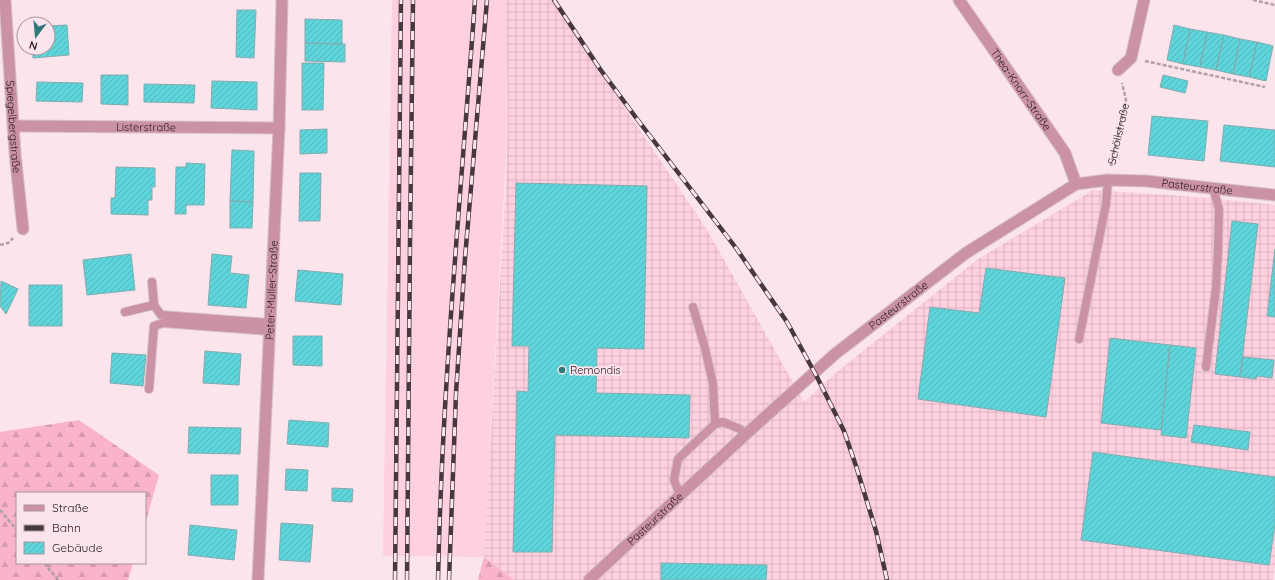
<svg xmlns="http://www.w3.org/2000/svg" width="1275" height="580" viewBox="0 0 1275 580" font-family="Quicksand,sans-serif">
<defs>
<pattern id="industrial-grid" width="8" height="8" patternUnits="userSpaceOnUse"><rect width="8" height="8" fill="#fed0e0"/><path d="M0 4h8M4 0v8" fill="none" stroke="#dab2c0"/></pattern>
<pattern id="forest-firs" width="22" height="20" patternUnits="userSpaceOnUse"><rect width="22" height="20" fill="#f9b3cc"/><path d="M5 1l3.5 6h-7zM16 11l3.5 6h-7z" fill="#d69aaf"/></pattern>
<pattern id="building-hatch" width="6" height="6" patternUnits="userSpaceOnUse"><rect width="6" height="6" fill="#5dd5db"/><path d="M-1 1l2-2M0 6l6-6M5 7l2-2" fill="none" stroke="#51b7bc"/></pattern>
</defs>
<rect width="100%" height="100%" fill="#fbe4ec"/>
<path fill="#fed0e0" d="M392,0H506L508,118L484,557L383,556Z"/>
<path fill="url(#industrial-grid)" d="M506,0H552L706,228L804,402L838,371L978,259L1093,190L1210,198L1275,205V568L1273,580H514L484,557L506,184L508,118Z"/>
<path fill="url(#forest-firs)" d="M79,420L159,475L145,524V493H17V563H133L128,580H0V432Z
M484,557L514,580H478Z"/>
<path fill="url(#building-hatch)" stroke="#82acae" d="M237,10H256L254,58L236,57Z
M305,19L342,20V44L305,43Z
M67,25L69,55L33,58V48H48V26Z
M1174,25L1190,29L1183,64L1167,60Z
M1190,29L1207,32L1200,67L1183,64Z
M1207,32L1224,35L1216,70L1200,67Z
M1224,35L1240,39L1233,74L1216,70Z
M1240,39L1257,42L1249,77L1233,74Z
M1257,42L1273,46L1266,81L1249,77Z
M305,43L345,44V62L305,61Z
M302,63H324L323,110H302Z
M101,75H128V105L101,104Z
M1163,75L1188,81L1185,93L1160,87Z
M212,81L257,82V110L211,108Z
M37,82L83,83L82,102L36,101Z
M144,84L195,85L194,103L144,102Z
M1152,116L1208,121L1204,161L1148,155Z
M1224,125L1275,130V167L1220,161Z
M327,129V153L300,154V130Z
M232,150L254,151L253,202L230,201Z
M186,163L205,164L204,205H186V214H175L176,167H186Z
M116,167L155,168V187H152V200H148V215L111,214V198H115Z
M300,173H321L320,221H299Z
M516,183L647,186L644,349L597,348L596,393L690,395L689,438L555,435L552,552H513L517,391L528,392L529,346H512Z
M230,201L253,202L252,228H230Z
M1232,221L1258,224L1240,377L1215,374Z
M1275,249V317L1267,316Z
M131,254L135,290L87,295L83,260Z
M212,254L232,256L230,273L249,275L246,308L208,305Z
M986,268L1065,278L1046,417L918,399L930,307L979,313Z
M298,270L343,274L341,305L295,301Z
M1,281L18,289L6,314L0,306Z
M29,285H62V326H29Z
M293,336H322V366L293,365Z
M1110,338L1170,345L1161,430L1101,423Z
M1170,345L1196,348L1186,438L1161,435Z
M205,351L241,354L239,385L203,383Z
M112,353L146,355L143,386L110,383Z
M1243,357L1274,360L1272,378L1257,376L1256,379L1240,377Z
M289,420L329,423L328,447L287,444Z
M1194,425L1250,432L1248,450L1191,442Z
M189,427L241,428L240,454L188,453Z
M1093,452L1275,477V525L1269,565L1081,540Z
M286,469L308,470L307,491L285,490Z
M211,475H238V505H211Z
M332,488L353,489L352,502L332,501Z
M281,523L313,525L310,562L279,560Z
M190,525L237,530L234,560L188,555Z
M661,563L767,565L766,580H661Z"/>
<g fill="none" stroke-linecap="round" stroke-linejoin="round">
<defs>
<path id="service" d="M152,282L154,305L161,315L270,323
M693,307L705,348L713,384L715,424
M125,312L154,305
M1079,339L1106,204L1108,180
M1206,367L1216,288L1218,250L1219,209L1213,188
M149,389L154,326L163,323L270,331
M680,495L674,480L678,459L715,424L723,422L740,429L745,435"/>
<g id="minor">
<path id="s2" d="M5,0L15,154L23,229"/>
<path id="s3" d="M959,0L1065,153L1076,184"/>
<path d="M1118,70L1131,58L1144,0"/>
<path id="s4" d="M14,126L279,128"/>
<path id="s5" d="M258,580L279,128L282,0"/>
<path id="s6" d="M589,580L745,435L835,354L966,253L1076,184L1108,180L1146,181L1275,195"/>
</g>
</defs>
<use href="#service" stroke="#d6c1c8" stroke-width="10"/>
<use href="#minor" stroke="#d6c1c8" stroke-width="13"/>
<g stroke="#b39fa6" stroke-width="2.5" stroke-dasharray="4 2" stroke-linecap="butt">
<path d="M1253,0L1275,5"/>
<path d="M1145,61L1265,87"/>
<path id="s1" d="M1111,166L1126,100L1122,83"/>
<path d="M0,245L8,243L13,238"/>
<path d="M0,510L17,530"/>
<path d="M44,563L58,580"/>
</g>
<use href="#service" stroke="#cb91a6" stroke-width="8"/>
<use href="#minor" stroke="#cb91a6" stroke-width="11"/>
<defs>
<path id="rail" d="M554,0L600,69L637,119L736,248L787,322L817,377L844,431L856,466L876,531L887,580
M395,580L401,0
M407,580L410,242L413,0
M438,580C442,386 461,193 475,0
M449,580L456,393L465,258L487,0"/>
</defs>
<use href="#rail" stroke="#47383d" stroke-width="4.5"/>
<use href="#rail" stroke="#fbe4ec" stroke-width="3" stroke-dasharray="9" stroke-linecap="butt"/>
</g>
<circle fill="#2e787c" stroke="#fbe4ec" stroke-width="1.5" cx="562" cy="370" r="4"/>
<g text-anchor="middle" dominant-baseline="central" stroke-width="3.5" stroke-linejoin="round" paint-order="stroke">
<g font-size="11" fill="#2e2025" stroke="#fbe4ec">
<text stroke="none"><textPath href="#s3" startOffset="109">Thea-Knorr-Straße</textPath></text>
<text stroke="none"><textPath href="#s2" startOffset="127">Spiegelbergstraße</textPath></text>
<text stroke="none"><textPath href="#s4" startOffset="132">Listerstraße</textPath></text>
<text stroke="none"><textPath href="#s1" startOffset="33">Schöllstraße</textPath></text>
<text stroke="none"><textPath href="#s6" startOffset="751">Pasteurstraße</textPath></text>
<text stroke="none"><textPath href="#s5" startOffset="290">Peter-Müller-Straße</textPath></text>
<text stroke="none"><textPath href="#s6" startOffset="414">Pasteurstraße</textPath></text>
<text stroke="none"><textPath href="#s6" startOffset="90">Pasteurstraße</textPath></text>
</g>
<g font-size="11" fill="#2e2025" stroke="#fbe4ec" text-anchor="start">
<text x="570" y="370">Remondis</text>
</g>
</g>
<rect x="16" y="492" width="130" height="72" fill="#fbe4ec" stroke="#a9969c"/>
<rect x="24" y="505" width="20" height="6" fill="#cb91a6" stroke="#a9969c"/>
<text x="52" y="512" font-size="12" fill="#2e2025">Straße</text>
<rect x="24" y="525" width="20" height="6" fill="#47383d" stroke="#a9969c"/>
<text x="52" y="532" font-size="12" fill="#2e2025">Bahn</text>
<rect x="24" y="542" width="20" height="12" fill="url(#building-hatch)" stroke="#a9969c"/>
<text x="52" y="552" font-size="12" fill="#2e2025">Gebäude</text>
<g transform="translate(36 36) rotate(196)"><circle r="19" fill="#fbe4ec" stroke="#a9969c"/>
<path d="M0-3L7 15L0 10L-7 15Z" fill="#2e787c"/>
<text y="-6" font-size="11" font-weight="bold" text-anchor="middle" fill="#2e2025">N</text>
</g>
</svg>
